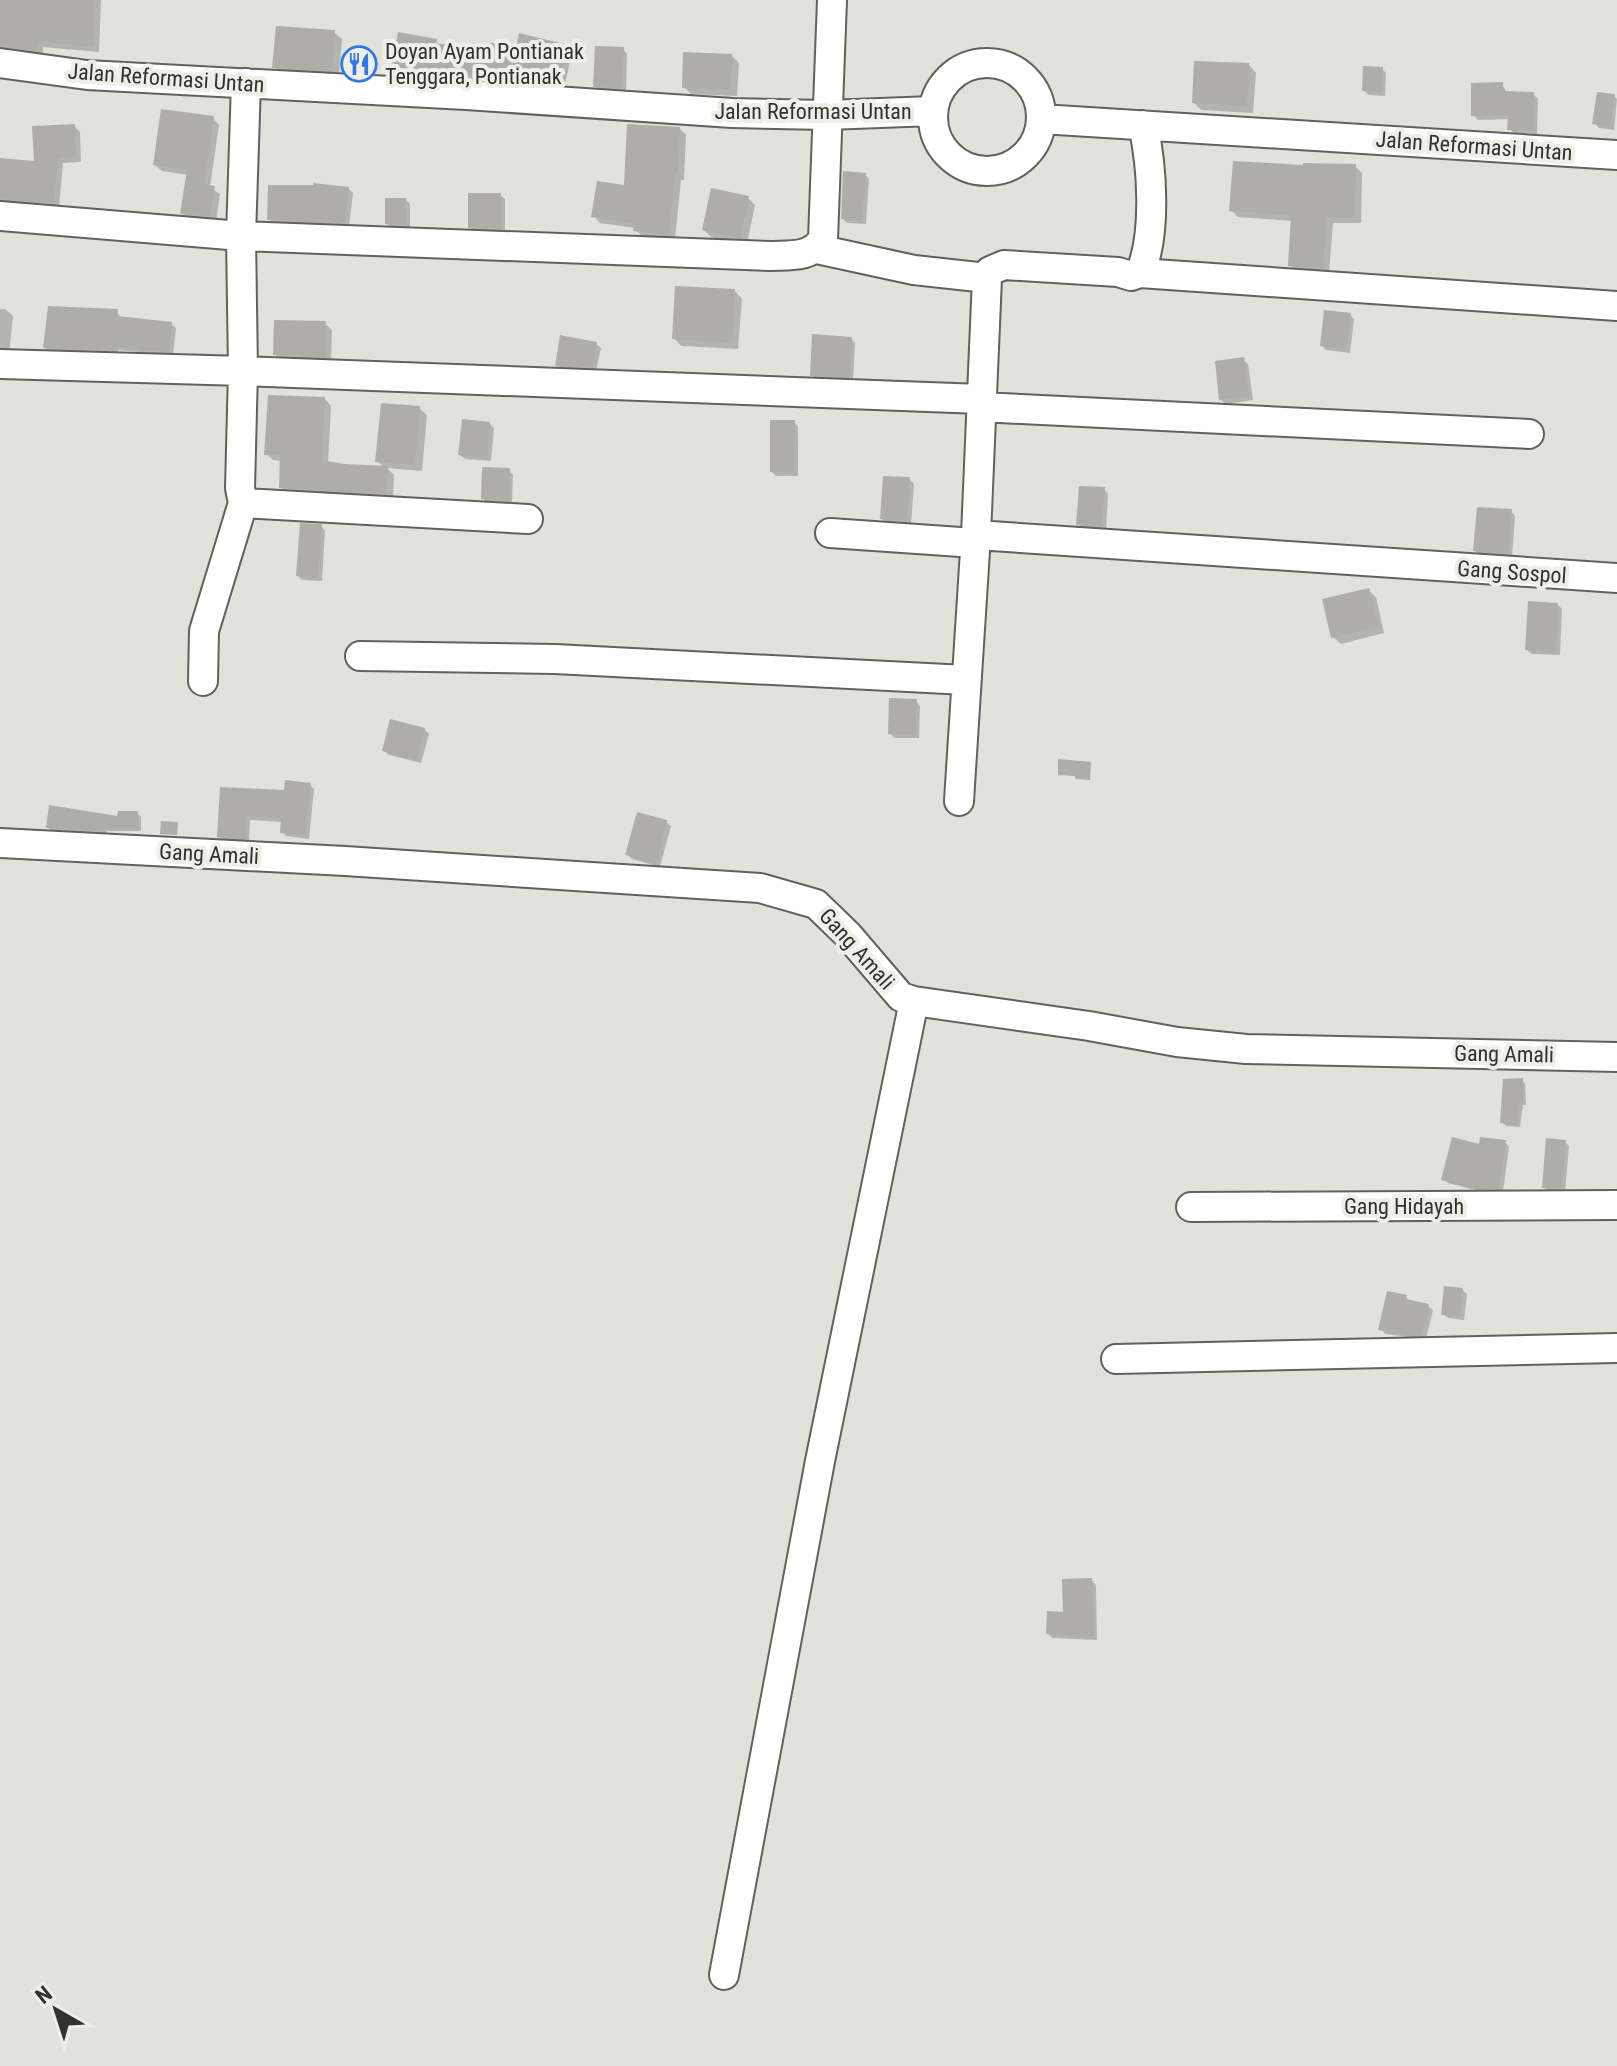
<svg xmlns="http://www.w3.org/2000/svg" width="1617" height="2066" viewBox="0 0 1617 2066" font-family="'Roboto Condensed',sans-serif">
<rect width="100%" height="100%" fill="#e1e2da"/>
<path fill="#0003" d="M0,0H101L99,52L43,47V57L0,54Z
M334,32L342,39L339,77L282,74L274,67Z
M436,41L441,46L567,47L572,52L564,89L541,87L517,82L514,79L436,81L399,77L394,72Z
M623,49L627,54L626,92L600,90L595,86Z
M732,56L739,63L737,96L691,94L684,87Z
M1249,65L1256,73L1253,113L1201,110L1194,103Z
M1382,69L1386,73L1385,96L1368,95L1364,90Z
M1502,84L1507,93L1533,94L1538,99L1537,134L1514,133L1509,129L1510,119L1478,120L1473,115Z
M1614,96L1617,99L1614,130L1599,128L1594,123Z
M213,118L219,125L210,187L220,194L216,222L188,220L182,213L188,175L162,171L155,165Z
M74,126L80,132L81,162L63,163L59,208L0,205V160L36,163Z
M679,128L686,135L684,180H681L675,240L642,237L635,228L600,223L594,216L626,188Z
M1355,166L1362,173L1361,223H1333L1329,274L1297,272L1290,265L1293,221L1238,217L1231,210L1305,167Z
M865,175L869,179L866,224L847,223L843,219Z
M348,188L353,193L349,227L274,224L269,219Z
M500,195L505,199V232L474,231L470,227Z
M748,198L755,205L747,244L711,237L704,230Z
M406,200L410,204V229L392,228L387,224Z
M735,291L742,299L738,349L681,346L674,338Z
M0,309H5L13,316L9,354L0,357Z
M117,311L121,319L171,324L176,328L173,355L118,350L117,354L50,352L45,348Z
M1350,315L1354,319L1350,353L1326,350L1322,346Z
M325,323L332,330L331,363L282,362L275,354Z
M851,339L855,343L853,381L816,379L812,375Z
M596,344L601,348L596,371L561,370L557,365Z
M1243,360L1248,364L1253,400L1226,404L1221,400Z
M325,399L331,406L328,463L385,468L377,461L419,408L427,415L422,471L387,468L394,475L393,500L287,494L281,487L282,461L273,460L266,454Z
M794,422L798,427V476H776L772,472Z
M489,423L494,428L491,461L465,459L460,455Z
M509,470L513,475L512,504L488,503L483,499Z
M909,479L914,484L911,525L886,523L882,519Z
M1104,489L1108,494L1106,530L1083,528L1078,524Z
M1511,511L1515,516L1512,557L1480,555L1475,551Z
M321,526L325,531L322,581L302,580L298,576Z
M1368,590L1376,597L1384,633L1341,644L1333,637Z
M1558,605L1562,609L1560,655L1532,654L1527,650Z
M916,701L920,706L919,738H894L890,733Z
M424,729L429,734L421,763L389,755L384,750Z
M310,785L314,789L309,839L286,836L282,832L283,822L250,820L249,842L224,841L219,837L222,789L286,792Z
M137,813L141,817V831H107L106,834L52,832L48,828Z
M666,822L671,826L660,867L632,859L628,855Z
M1522,1080L1525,1084L1526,1105H1523L1520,1127L1506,1126L1502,1122Z
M1505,1142L1509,1147L1503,1192L1479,1191L1448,1183L1443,1179L1480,1146Z
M1565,1142L1569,1146L1565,1192H1548L1544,1188Z
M1462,1290L1467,1294L1464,1320L1448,1318L1443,1314Z
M1406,1297L1411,1302L1428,1306L1433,1310L1426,1339L1385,1334L1381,1329Z
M1091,1580L1096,1585L1097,1640L1052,1638L1048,1634Z"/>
<path fill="#aeaea7" d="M0,0H94L93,47L37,41L36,51L0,46Z
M276,26L335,30L332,71L272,68Z
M398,32L437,39L436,44L517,43L519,33L568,45L559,84L534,83L510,78V74L406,75L391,72Z
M595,46L624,47L622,88L593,87Z
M683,52L732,54L731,90L682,88Z
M1194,61L1249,63L1247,106L1192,103Z
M1363,66L1383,67L1381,92L1362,91Z
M1503,82V91L1534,92L1533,131L1507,130L1508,115L1471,116V83Z
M1597,92L1615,94L1610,126L1592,124Z
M161,109L214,116L204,184L215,186L210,216L180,214L187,170L153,165Z
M75,124L76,157L58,158L54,203L0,199V158L34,161L32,126Z
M627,124L680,127L678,174H675L669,235L633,231L634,224L591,217L597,181L624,185Z
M1233,161L1303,165V163L1356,164L1355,217H1327L1323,268L1288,266L1291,215L1229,211Z
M843,171L866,173L862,221L841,219Z
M313,183L349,187L345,223L267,220L268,185H313Z
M711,188L749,196L740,238L702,230Z
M468,193H501V229L468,228Z
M385,198H406L407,225L385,224Z
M675,286L735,289L732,343L672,339Z
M48,306L118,309L117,316L172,322L169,352L114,347L113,350L43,348Z
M1324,310L1351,313L1346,349L1320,346Z
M274,320L326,321L325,357L273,355Z
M812,334L852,337L849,377L810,376Z
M560,335L597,342L592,367L555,366Z
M1244,357L1249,396L1219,400L1215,361Z
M268,395L325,397L322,460L344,464L388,466L387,494L279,488L280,455H264Z
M381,403L420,406L415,465L375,462Z
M462,419L490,422L487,458L458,455Z
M770,420H795L794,473L770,472Z
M482,467L510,468L509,501L481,499Z
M883,476L910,477L907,521L880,519Z
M1079,486L1105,487L1102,526L1076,525Z
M1477,507L1512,509L1508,554L1473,551Z
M300,523L322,524L318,578L296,576Z
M1369,588L1378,626L1331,638L1322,599Z
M1528,601L1558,603L1556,652L1525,650Z
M889,698L917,699L915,735L888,734Z
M390,719L425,728L417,760L382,751Z
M1058,759L1091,762L1090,780L1075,779V776L1058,775Z
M285,780L311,783L305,835L280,833L281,818L246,816L245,839L217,837L220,787L284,790Z
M49,805L117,816L118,811H138V828H103V831L46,828Z
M637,812L667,820L656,864L625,855Z
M161,821L178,822L177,835L160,834Z
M1523,1078V1102H1520L1517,1125L1500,1123L1503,1079Z
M1452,1137L1479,1144L1480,1137L1506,1140L1499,1189H1472L1441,1180Z
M1546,1138L1566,1140L1561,1188H1542Z
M1444,1286L1463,1288L1460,1316L1441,1315Z
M1387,1291L1407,1295L1406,1299L1429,1304L1422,1335L1408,1336L1378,1330Z
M1092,1578L1094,1636L1046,1634L1047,1611L1063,1612L1062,1579Z"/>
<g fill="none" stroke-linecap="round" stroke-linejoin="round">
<defs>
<path id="minor" d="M933 117a54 54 0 1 1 108 0a54 54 0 1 1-108 0Z
M0,63L87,75L466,95L732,113L827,115L933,111
M246,83L241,236L243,371L240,488L243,503L528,519
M1041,119L1617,155
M0,216L241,236L770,256C791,255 811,258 823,239L832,0
M817,249L914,270L987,278
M1140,273L1617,306
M0,364L243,371L981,399
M980,407L1529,434
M830,533L975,543
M976,535L1617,578
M360,656L555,659L966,680
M203,681L204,631L243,503
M959,801L976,535L987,278L990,271L1004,265L1118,272L1131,276L1140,273C1157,234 1152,165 1143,125
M0,843L345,861L760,888L816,904L848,935L901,997L914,1001L1089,1026L1177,1042L1246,1049L1617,1057
M1191,1207L1617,1205
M1116,1359L1617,1348
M724,1975L820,1461L914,1001"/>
</defs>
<use href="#minor" stroke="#62625b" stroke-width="32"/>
<use href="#minor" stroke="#fff" stroke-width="28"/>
</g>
<defs>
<symbol id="restaurant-ring" viewBox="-11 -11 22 22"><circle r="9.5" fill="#efefe7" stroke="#3078e5" stroke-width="1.5"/><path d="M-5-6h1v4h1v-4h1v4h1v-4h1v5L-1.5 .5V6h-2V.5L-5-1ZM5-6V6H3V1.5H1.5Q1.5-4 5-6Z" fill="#3078e5"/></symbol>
</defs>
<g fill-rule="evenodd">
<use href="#restaurant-ring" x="339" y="44" width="40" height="40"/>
</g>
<g text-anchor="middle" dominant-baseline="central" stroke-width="8" stroke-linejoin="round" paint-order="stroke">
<g font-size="22" fill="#32322f" stroke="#efefe7" text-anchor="start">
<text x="385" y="51">Doyan Ayam Pontianak<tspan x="385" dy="25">Tenggara, Pontianak</tspan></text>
</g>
<g font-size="22" fill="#32322f" stroke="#efefe7">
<text transform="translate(166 78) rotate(4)">Jalan Reformasi Untan</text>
<text x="813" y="111">Jalan Reformasi Untan</text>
<text transform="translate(1474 146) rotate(4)">Jalan Reformasi Untan</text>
<text transform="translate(1512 572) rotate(4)">Gang Sospol</text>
<text transform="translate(209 854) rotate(3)">Gang Amali</text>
<text transform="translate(857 949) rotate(48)">Gang Amali</text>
<text transform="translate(1504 1054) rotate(1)">Gang Amali</text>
<text x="1404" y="1206">Gang Hidayah</text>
</g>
</g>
<g transform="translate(56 2010) rotate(321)" stroke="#efefe7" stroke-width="6" paint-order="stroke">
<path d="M0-6L14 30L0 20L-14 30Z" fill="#32322f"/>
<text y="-12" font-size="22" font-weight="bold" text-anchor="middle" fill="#32322f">N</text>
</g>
</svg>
